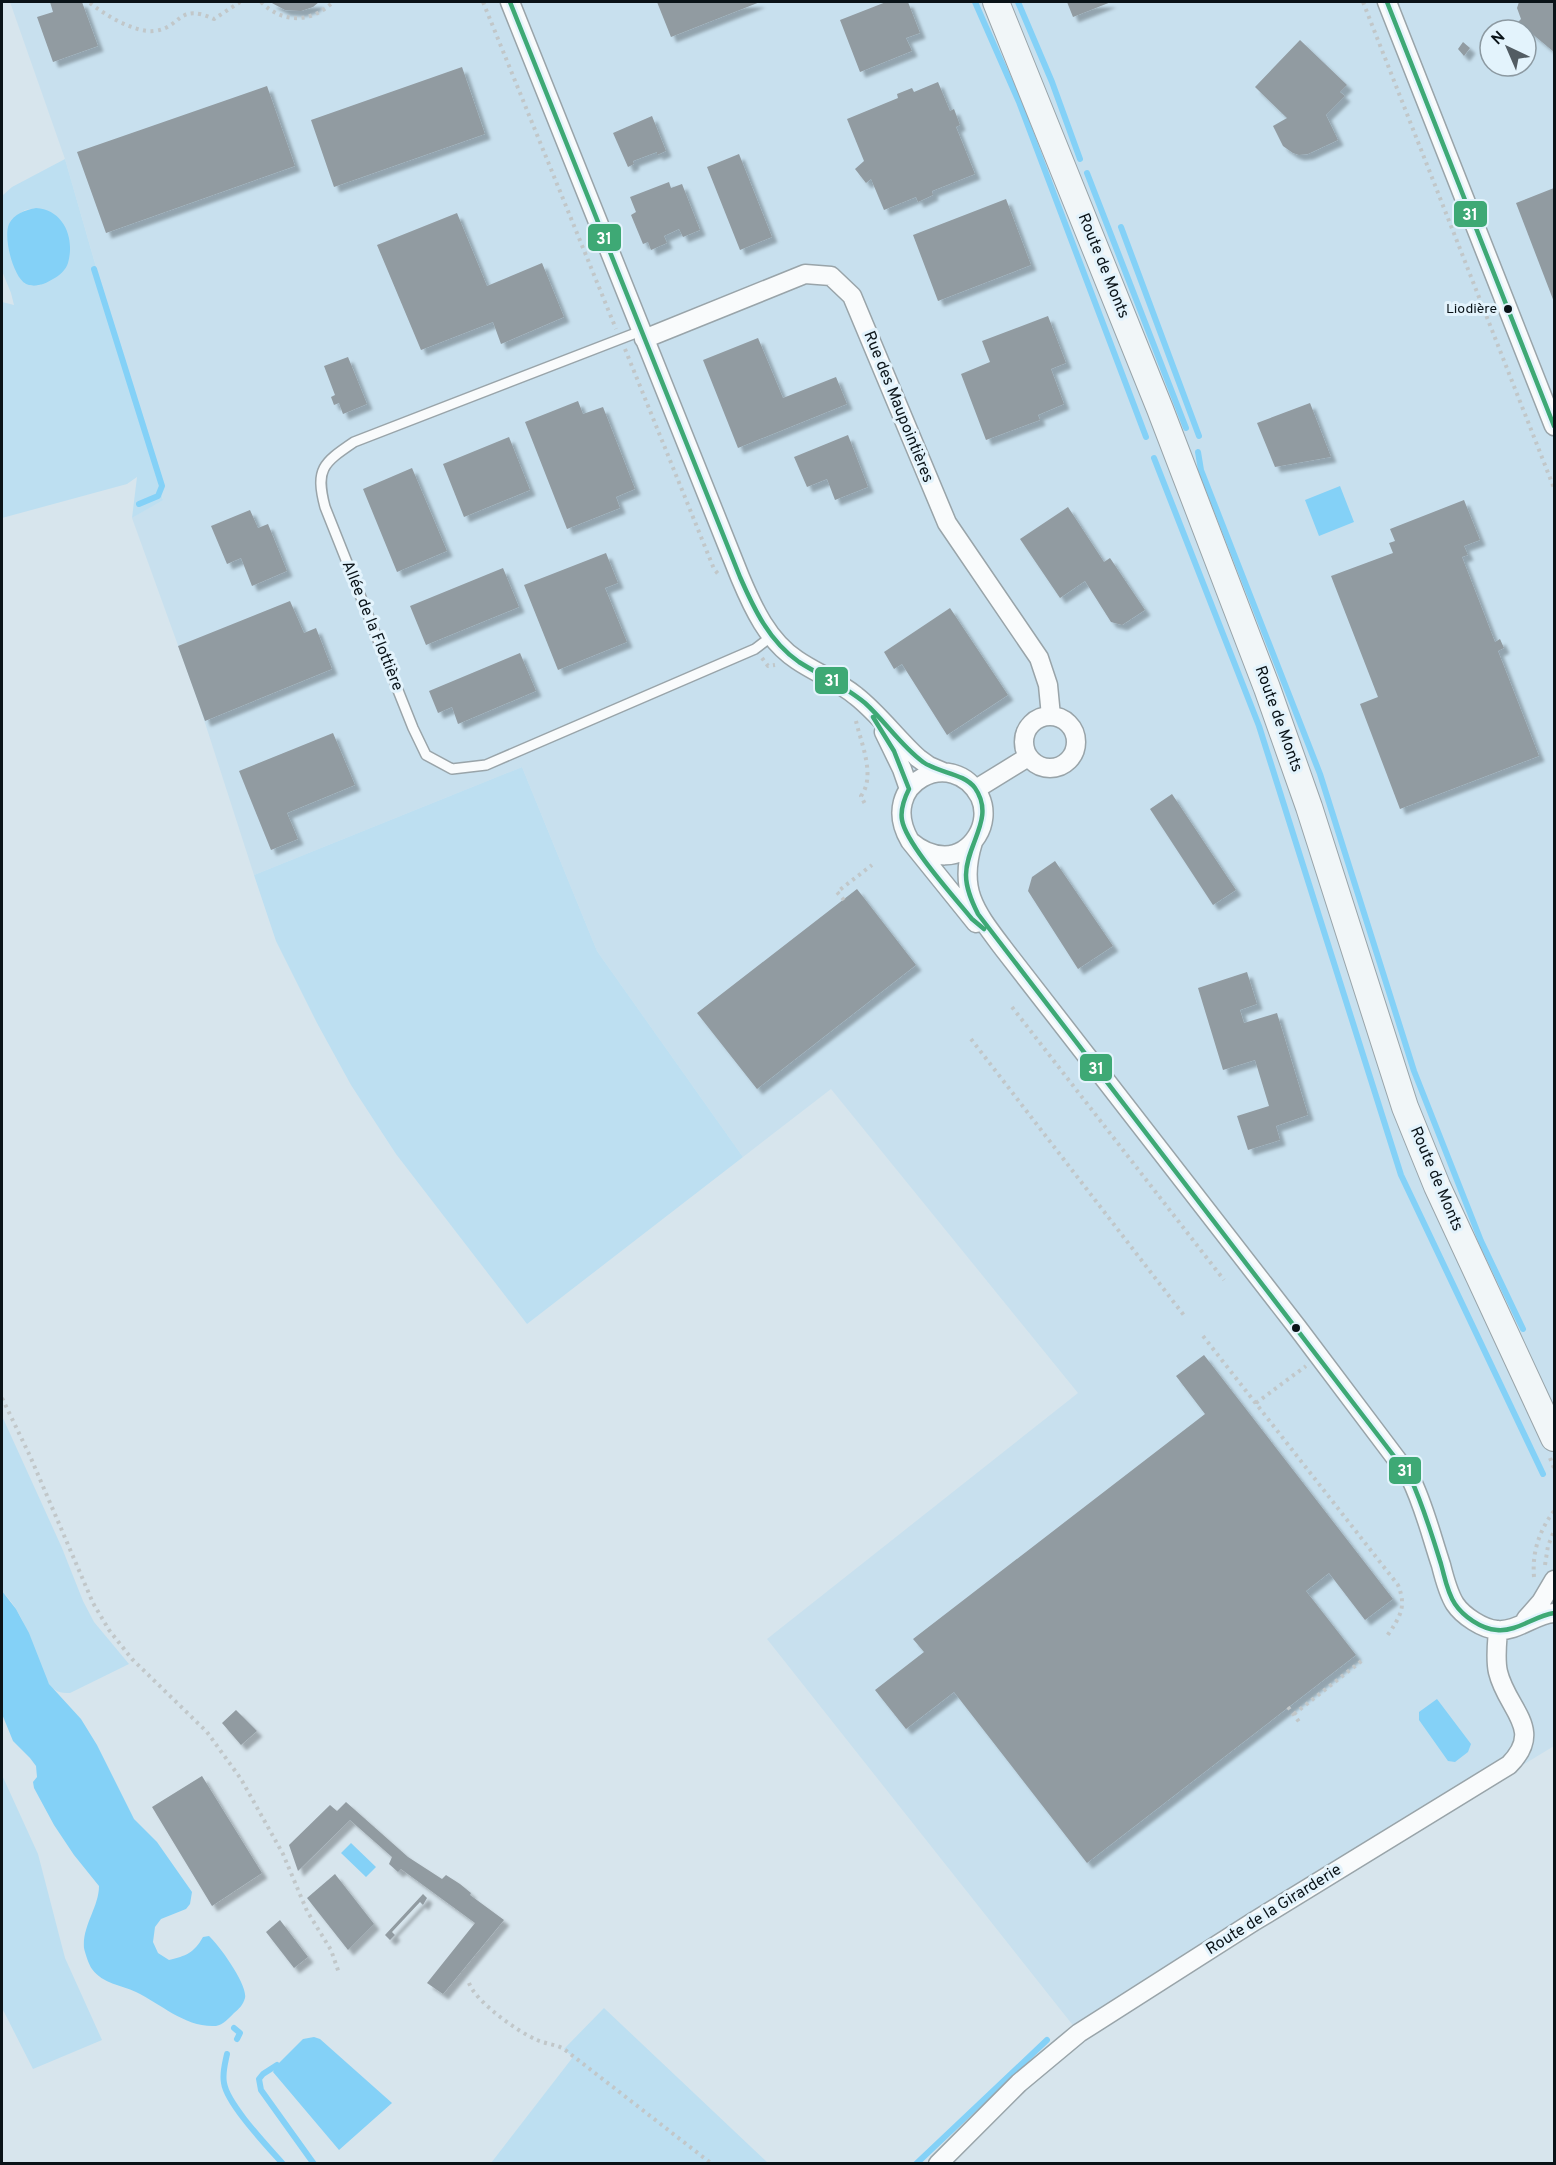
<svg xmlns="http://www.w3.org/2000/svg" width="1556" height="2165" viewBox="0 0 1556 2165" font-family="Overpass,sans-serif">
<defs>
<filter id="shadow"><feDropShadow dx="5.5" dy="5.5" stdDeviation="1.5" flood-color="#0004"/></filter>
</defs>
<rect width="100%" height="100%" fill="#d7e5ed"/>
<path fill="#c8e0ee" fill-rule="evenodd" d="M10,2H1554V1746L1079,2033L767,1639L1078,1393L831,1089L743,1157L597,951L522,767L254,875L197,698L132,518L163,499L65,159ZM1490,30H1526V66H1490Z"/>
<path fill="#bddff1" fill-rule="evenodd" d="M65,159L163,500L132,518L137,477L127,484L2,518V302L14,305L11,293L2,271V196L12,187ZM36,208L41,285L31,286L24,283L15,217L25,210Z
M522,767L597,951L743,1157L527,1324L396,1154L351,1085L317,1023L276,941L254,875Z
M2,1416L62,1548L83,1601L94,1622L129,1664L70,1693C60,1693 55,1692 49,1684C30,1652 31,1621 2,1591Z
M2,1775L38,1854L65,1958L102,2040L33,2069L2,2008Z
M604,2008L768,2163H491L573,2057L564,2049Z"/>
<path fill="#84d1f7" d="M36,208C64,210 75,238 68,263C66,270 59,276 53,279C45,284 35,288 26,284C13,277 3,237 9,224C14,214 25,210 36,208Z
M1340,486L1354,522L1319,536L1305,500Z
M2,1591L16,1609L29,1633L49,1684L81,1719L97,1745L134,1819L157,1842L192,1892L190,1904L186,1909L161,1919L155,1927L153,1942L158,1953L169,1960C186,1956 194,1953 203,1937L209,1936C219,1945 248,1985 245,1998C243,2005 239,2009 234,2013C229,2018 223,2025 216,2026C186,2028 161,2004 136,1992C121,1985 103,1984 92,1969C89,1965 85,1953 84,1948C82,1926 99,1907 99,1886L74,1855L54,1825L34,1788L33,1782L37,1777L36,1766L30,1758L13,1741L2,1714Z
M1437,1699L1471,1744L1468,1752L1455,1762L1448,1761L1419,1720V1712Z
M351,1843L376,1867L366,1877L341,1853Z
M314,2037L320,2039L392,2103L339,2150L273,2072L277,2065L303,2039Z"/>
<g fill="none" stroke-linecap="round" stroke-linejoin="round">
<path stroke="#84d1f7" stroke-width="6" d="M975,2L1019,102L1146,437
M1018,2L1052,82L1080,159
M1087,173L1186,428
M1121,227L1199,436
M94,269L162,486L158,496L139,504
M1198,452L1201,470L1320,774L1414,1071L1481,1241L1523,1329
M1154,458L1259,726L1401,1175L1543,1474
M234,2028L240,2033L237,2039
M227,2054C225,2064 222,2073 224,2083C227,2104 268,2147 283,2164
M277,2065L263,2074L259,2079L261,2090L314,2164
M916,2164L1047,2040"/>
</g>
<path fill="#919ba1" filter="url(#shadow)" d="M50,2H82L98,46L53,62L37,17L53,12Z
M270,2H319L313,7L301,11L285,10Z
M657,2H760L671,37Z
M886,2H908L920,33L906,38L912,51L860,72L840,20Z
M1067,2H1111L1073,17Z
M1519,2H1554V52L1518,22L1521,19L1517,8Z
M1300,40L1347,85L1340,92L1345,96L1326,115L1338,140L1308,154L1299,155L1293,153L1283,146L1273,126L1287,118L1255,87Z
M1463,42L1470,48L1464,56L1458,49Z
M462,67L485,134L334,187L311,120Z
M938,82L950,111L954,109L960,125L956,127L975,174L932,191L933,195L918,202L916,197L884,210L871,179L866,183L855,169L864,161L847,119L898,98L897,94L912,88L914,92Z
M267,86L295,166L106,233L77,152Z
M652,116L666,151L657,155V152L633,161L634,164L628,167L613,133Z
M739,154L772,237L740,250L707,167Z
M669,182L671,188L682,184L700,230L683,237L679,229L664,236L667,243L651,250L648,242L643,244L631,215L636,212L630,197Z
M1554,188V302L1516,203Z
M1006,199L1031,265L938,301L913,235Z
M457,213L487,286L542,263L564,317L501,344L493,322L421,350L377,245Z
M1048,316L1066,363L1051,369L1064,404L1038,415L1040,420L986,440L961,374L990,362L982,341Z
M758,338L783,398L836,377L847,404L738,448L703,360Z
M348,357L367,404L343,414L339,403L334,405L331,397L335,395L324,366Z
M578,401L583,414L603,407L635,489L616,497L620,508L567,529L525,422Z
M1310,403L1331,457L1275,467L1257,423Z
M848,435L868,487L835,500L827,479L807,487L794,457Z
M509,437L530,490L464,517L443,464Z
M412,468L447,551L397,572L363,489Z
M1464,500L1480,540L1464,546L1468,555L1462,557L1495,642L1500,639L1504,648L1498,651L1539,756L1400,809L1360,704L1378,697L1331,576L1393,553L1389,543L1395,541L1390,529Z
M1068,507L1104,562L1110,558L1145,610L1122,625L1111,622L1085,581L1060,598L1020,539Z
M250,510L258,528L268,524L287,571L252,586L241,558L227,564L211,526Z
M606,553L618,583L605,588L627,642L558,670L524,585Z
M503,568L519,607L426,645L410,606Z
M290,601L304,633L316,628L332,669L205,721L178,646Z
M950,608L1008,695L947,735L902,664L894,669L884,652Z
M520,653L536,691L458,724L452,707L438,713L429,691Z
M333,733L355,785L287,813L298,839L271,850L239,771Z
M1172,794L1236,890L1213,905L1150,809Z
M1055,861L1113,946L1078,969L1028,891L1032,877Z
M857,889L916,965L757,1089L697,1013Z
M1247,972L1257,1004L1240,1010L1244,1023L1277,1013L1308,1115L1276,1126L1280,1140L1248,1150L1237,1116L1269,1106L1255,1060L1223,1070L1198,988Z
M1204,1355L1393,1599L1365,1620L1329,1573L1306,1591L1356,1655L1087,1863L954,1692L906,1729L875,1690L924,1652L913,1639L1205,1414L1176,1376Z
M236,1710L257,1731L241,1745L222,1723Z
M202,1776L262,1873L212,1906L152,1807Z
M346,1802L408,1857L442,1879L446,1875L460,1884L471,1893L470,1895L504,1920L443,1994L427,1983L475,1923L401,1869L398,1872L389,1864L392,1857L350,1820L298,1871L289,1845L330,1805L337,1811Z
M335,1874L374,1924L348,1950L307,1898Z
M423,1894L427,1898L423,1905L420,1902L392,1932L395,1935L390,1940L385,1935Z
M280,1920L308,1957L294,1968L266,1932Z"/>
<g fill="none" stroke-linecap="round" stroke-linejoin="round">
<defs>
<path id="lane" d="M641,331L354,442C323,463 315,469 325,507L413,728L426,755L452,769L486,765L755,649L772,636"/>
<path id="street" d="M510,2L740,577C753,608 768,641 797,660C816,673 838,681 856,696C879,714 896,738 918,758L929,766L943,772
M1387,2L1554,426
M644,339L805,274L831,276L852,296L947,523L1039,658L1048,685L1051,716
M1024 742a26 26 0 1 1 52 0a26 26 0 1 1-52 0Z
M884,732L902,769L909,789
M976,789L1028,757
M910,841C931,859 960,863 977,836C984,825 986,810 980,797C953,745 876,783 910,841L976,923
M973,842C958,890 975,911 1003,948L1297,1327L1410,1477C1424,1505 1431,1535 1441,1565C1444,1577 1448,1593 1455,1604C1463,1616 1483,1629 1497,1630C1517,1632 1535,1614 1554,1613
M1526,1619L1541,1602L1554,1580
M938,2164L1019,2083L1079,2033L1253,1922L1509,1765C1545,1729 1507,1710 1498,1672C1495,1659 1497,1644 1498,1630"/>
<path id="secondary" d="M996,2L1160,409L1267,688L1309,807L1405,1107L1437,1186L1554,1438"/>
</defs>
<use href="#lane" stroke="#99a4a9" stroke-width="12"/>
<use href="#street" stroke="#99a4a9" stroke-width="21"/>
<use href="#secondary" stroke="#99a4a9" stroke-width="28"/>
<path stroke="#c1c7c9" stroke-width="4" stroke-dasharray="3 4.5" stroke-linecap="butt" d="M261,2C283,24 311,23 333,2
M483,2L616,329
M1363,2L1554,488
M90,3C105,15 135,33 154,31C182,28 177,2 214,19L240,2
M625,349L714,569L719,575
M762,658L768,666L775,665
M856,721C861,743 876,776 861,796L866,806
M844,900L837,892L872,865
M1012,1007L1224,1280
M971,1039L1186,1318
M1203,1336L1398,1585C1407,1607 1400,1617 1387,1636
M2,1398L30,1456L93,1603L109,1630L132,1659L207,1732L241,1779L283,1854L307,1911L331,1950L339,1973
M1256,1403L1306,1366
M1550,1458L1554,1468
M1545,1565L1548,1546L1554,1531
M1534,1577C1532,1552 1539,1531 1554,1511
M1288,1707L1300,1723
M1294,1714L1364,1659
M469,1983C476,2002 518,2032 537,2040C546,2044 555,2044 564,2049L712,2164"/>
<use href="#lane" stroke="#f9fbfc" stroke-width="9"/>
<use href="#street" stroke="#f9fbfc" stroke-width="18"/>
<use href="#secondary" stroke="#f1f6f8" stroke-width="26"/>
<defs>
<path id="bus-1" d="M510,2L740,577C754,609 769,641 799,662C821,676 845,686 865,703C885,721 901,746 923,762C938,773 964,773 975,788C996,818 966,844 966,875C966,889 972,902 978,914L1410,1477C1423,1505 1432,1535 1441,1564C1445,1578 1447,1592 1455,1604C1463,1616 1481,1629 1497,1630C1517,1632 1534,1616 1554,1613
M1387,2L1554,426
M873,717L894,751L909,789C904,799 900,809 902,820C906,844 955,898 972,919L984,929"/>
</defs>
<use href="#bus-1" stroke="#e3f3fc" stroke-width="9"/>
<use href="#bus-1" stroke="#3ea975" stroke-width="4.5"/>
</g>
<g fill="#0a1318" stroke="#e3f3fc" stroke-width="2">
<circle cx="1508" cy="309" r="5"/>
<circle cx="1296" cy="1328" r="5"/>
</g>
<g text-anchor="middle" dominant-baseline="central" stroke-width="6" stroke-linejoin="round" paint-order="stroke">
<g font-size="14" fill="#0a1318" stroke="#e3f3fc" text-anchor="end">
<text x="1497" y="309">Liodière</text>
</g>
<g font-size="16" fill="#0a1318" stroke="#e3f3fc">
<text transform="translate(1103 266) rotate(68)">Route de Monts</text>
<text transform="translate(898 407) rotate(68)">Rue des Maupointières</text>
<text transform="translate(372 626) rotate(68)">Allée de la Flottière</text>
<text transform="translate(1278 719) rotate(70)">Route de Monts</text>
<text transform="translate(1436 1179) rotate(67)">Route de Monts</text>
<text transform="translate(1274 1910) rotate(-32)">Route de la Girarderie</text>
</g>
</g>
<g stroke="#e3f3fc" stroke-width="2">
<rect x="1453" y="200" width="35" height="28" rx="6" fill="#3ea975"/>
<rect x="587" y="223" width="35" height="29" rx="6" fill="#3ea975"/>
<rect x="814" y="666" width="35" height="29" rx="6" fill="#3ea975"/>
<rect x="1079" y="1053" width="34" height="29" rx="6" fill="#3ea975"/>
<rect x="1388" y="1456" width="34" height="29" rx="6" fill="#3ea975"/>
</g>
<g font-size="16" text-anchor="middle" font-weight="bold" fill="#fff">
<text x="1470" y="220">31</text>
<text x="604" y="244">31</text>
<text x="832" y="686">31</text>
<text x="1096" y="1074">31</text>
<text x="1405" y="1476">31</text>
</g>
<rect width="1556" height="2165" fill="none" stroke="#0a1318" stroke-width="6"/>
<g transform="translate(1508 48) rotate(316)"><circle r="28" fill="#e3f3fc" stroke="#8c99a1" stroke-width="1.5"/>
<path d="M0-4.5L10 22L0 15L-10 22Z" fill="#525c63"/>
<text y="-9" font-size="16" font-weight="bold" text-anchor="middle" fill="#0a1318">N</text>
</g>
</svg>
